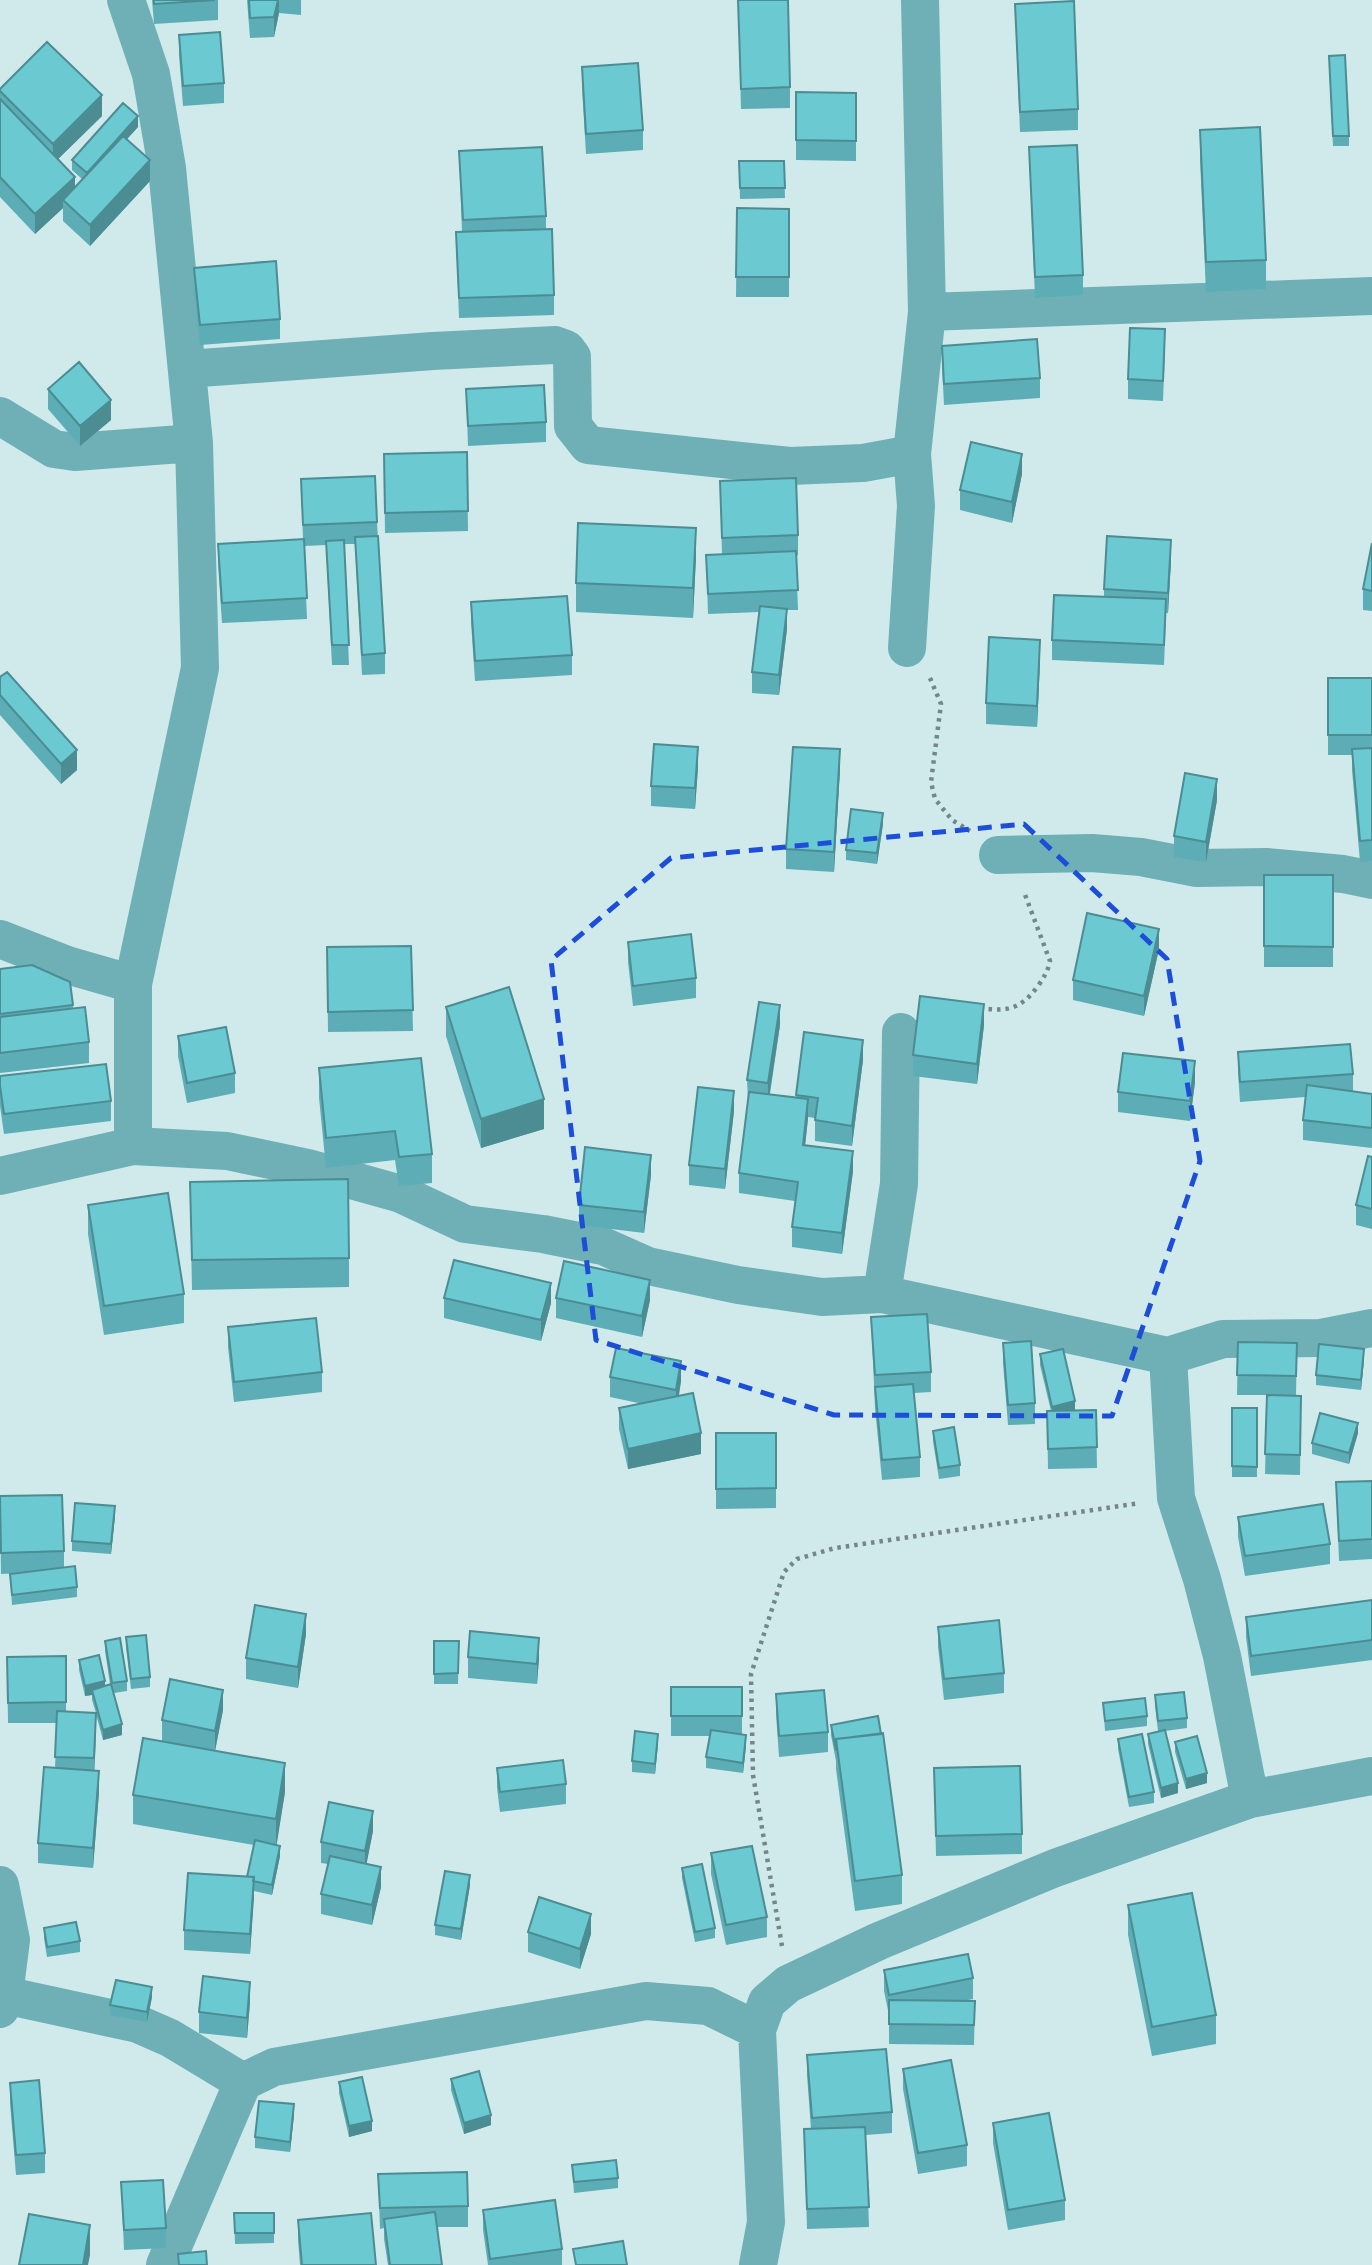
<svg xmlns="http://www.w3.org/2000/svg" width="1372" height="2265" viewBox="0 0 1372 2265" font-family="'Asap Condensed',sans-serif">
<rect width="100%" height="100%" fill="#d0eaec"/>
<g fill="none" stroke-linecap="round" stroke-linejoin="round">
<path stroke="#748688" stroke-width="4.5" stroke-dasharray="3.5 5" stroke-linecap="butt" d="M930,678L941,704L931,782L935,799L952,820L970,831
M980,1008C1008,1012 1021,1009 1038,986C1044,977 1048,971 1050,961L1024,892
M782,1946L753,1775L751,1674L784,1572L797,1559L835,1548L1140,1503"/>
<path stroke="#6eb0b6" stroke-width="38" d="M126,0L151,74L167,168L194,443L200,668L133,984V1146L227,1151L308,1168L401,1194L465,1224L543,1234L603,1246L648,1266L738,1285L822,1297L882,1294L1168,1356L1223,1339L1321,1338L1372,1328
M927,312L1372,296
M187,369L433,351L555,345L566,349L572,357L573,426L588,445L790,466L863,463L912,454
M0,416L54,449L75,452L194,443
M907,648L916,506L912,454L927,312L920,0
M998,855L1092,853L1141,857L1197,868L1266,867L1343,874L1372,880
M0,939L67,965L133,984
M0,1176L133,1146
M882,1294L899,1184L901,1032
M1168,1356L1176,1498L1202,1579L1222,1656L1250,1799
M0,1885L11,1940L4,1995L0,2009
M4,1995L138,2024L170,2038L243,2082
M165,2265L243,2082L274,2067L646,2001L708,2006L757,2030
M758,2265L766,2222L757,2030L767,2002L788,1984L879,1941L1055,1868L1250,1799L1372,1776"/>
</g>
<path fill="#5cadb5" d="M152,0H218V20L154,24Z
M247,0H301V15L279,13L274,37L250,38Z
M738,0L790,87V108L741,109Z
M1015,4L1078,109V130L1020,132Z
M179,35L224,83V103L183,106L179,55Z
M1329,66L1349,136V146H1333Z
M582,67L643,130V150L586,154L582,87Z
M0,89L102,116L58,159L75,188L82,179L72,170V160L138,127L127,139L150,181L90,246L63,221V208L35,234L0,197Z
M796,92L856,93V161L796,160Z
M1200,130L1266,260V289L1206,292L1200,159Z
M1029,147L1083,275V295L1035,298Z
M459,151L546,216V229L554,295V315L459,318L456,232H462Z
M739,161H784L785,198L740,199Z
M737,208L789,209V297H736Z
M194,268L280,319V339L200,345L194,288Z
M942,346L1040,378V398L944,405L942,366Z
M1165,349L1163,401L1128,399V379Z
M48,389L111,420L80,446L48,409Z
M466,389L546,422V442L468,446Z
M467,452L468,531L385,533L384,454Z
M1022,474L1012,523L960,510V490Z
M301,479L377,522L385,653V674L362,675L355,544H344L349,665H332L326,545L304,546L307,619L222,623L218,564V544L303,539Z
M720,481L798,535V555L796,556L798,610H787V629L779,695L752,693V672L759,612L708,614L706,555L722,554Z
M1372,543V611L1363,610V589Z
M696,557L693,618L576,612V583Z
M1171,560L1168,613H1166L1164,665L1052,660V640L1104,597V589Z
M471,602L572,655V675L475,681L471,622Z
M1040,660L1037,727L986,724V703Z
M0,677L77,770L61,784L0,715Z
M1328,678H1372V861L1360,862L1352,770V755H1328Z
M698,767L695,809L651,806V786Z
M840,769L834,872L786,869V849Z
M1217,800L1206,862L1174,857V836Z
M883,824L877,864L846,860V850Z
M1264,875H1333V967H1264Z
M628,942L696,978V998L633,1006L628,962Z
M411,946L413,1031L328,1032L327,947Z
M1159,949L1144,1016L1073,1000V980Z
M0,969L73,1005V1008L89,1042V1063L0,1073Z
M446,1007L544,1129L481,1148L446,1036Z
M780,1025L770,1094L796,1098V1095L863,1060L852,1146L815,1141V1118L808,1117L805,1145L853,1171L842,1254L792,1247V1227L795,1201L739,1193V1173L748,1100L747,1080Z
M984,1025L977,1084L913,1076V1055Z
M178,1036L235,1073V1093L187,1103L178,1056Z
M1238,1052L1353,1074V1091L1372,1094V1148L1303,1140V1120L1305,1097L1240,1102L1238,1072Z
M319,1068L432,1154V1183L399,1186L395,1160L326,1168L319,1098Z
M0,1076L111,1101V1121L4,1134L0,1106Z
M1195,1082L1190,1121L1118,1112V1092Z
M734,1111L725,1189L689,1185V1165Z
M1372,1157V1229L1356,1225V1205Z
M651,1175L644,1233L579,1225V1205Z
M190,1182L349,1258V1287L192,1290Z
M88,1205L184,1294V1323L104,1335L88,1234Z
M444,1298L551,1303L541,1341L444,1318Z
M556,1298L650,1300L642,1337L556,1318Z
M871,1317L931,1372V1392L914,1393L920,1457V1477L882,1480L875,1408Z
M228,1327L322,1372V1392L234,1402L228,1347Z
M1238,1342L1297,1343L1296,1396H1301L1300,1475L1265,1474L1267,1395H1237Z
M1003,1343L1035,1403V1424L1008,1425L1003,1363Z
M1040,1354L1075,1410H1096L1097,1468L1048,1469L1047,1411H1051L1040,1365Z
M1364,1360L1361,1390L1316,1385V1375Z
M610,1377L681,1381L679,1396L701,1454L628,1469L619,1429V1408L643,1404L610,1397Z
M1232,1408H1257V1477H1232Z
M933,1431L960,1465V1476L939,1479L933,1441Z
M716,1433H776V1508L716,1509Z
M1358,1433L1349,1464L1312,1454V1443Z
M1372,1481V1559L1339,1561L1336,1482Z
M0,1496L64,1551V1567L77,1587V1597L12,1605L10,1574L23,1573L1,1574Z
M115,1516L111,1554L72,1551V1541Z
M1238,1517L1330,1544V1564L1245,1576L1238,1537Z
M1372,1600V1660L1251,1676L1246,1637V1617Z
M938,1627L1004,1673V1693L944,1700L938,1647Z
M306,1634L298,1688L246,1679V1658Z
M126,1637L150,1677V1687L131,1689L126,1647Z
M105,1641L127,1681V1691L114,1693L122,1735L103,1740L96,1714L94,1771L99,1792L93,1868L38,1863V1843L55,1768L57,1723H8L7,1657L66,1656V1712L96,1713L92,1700V1695L85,1696L79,1670V1660L105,1686L110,1684L105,1651Z
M434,1641H459L458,1684H434Z
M468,1657L539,1658L537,1684L468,1678Z
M671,1687H742V1735L746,1746L743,1773L706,1768V1757L710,1736H671Z
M776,1694L828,1732V1752L779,1757L776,1714Z
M1155,1695L1187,1718V1728L1165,1731L1178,1793L1161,1798L1148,1744V1734L1158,1731L1155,1706Z
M1103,1703L1147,1716V1726L1105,1731Z
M223,1710L215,1751L285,1792L276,1845L280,1856L272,1895L254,1891L250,1954L184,1950V1930L247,1877L254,1845L133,1824V1795L189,1746L162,1741V1720Z
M831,1725L902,1875V1904L855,1911L836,1769V1761L831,1735Z
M1118,1739L1154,1792V1803L1129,1807L1118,1749Z
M1175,1742L1207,1783L1186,1789L1175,1752Z
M658,1744L655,1774L632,1772V1761Z
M497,1768L566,1784V1804L500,1812L497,1788Z
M934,1768L1022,1834V1854L936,1856Z
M373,1831L366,1864L381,1887L372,1925L321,1914V1894L328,1864L321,1863V1842Z
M711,1853L767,1917V1937L726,1945L711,1874Z
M682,1868L715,1928V1938L695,1942L682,1878Z
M470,1885L461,1940L435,1935V1925Z
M1128,1905L1216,2015V2044L1152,2056L1128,1935Z
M44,1928L80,1941V1952L47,1957L44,1938Z
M528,1932L591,1934L580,1969L528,1952Z
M884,1970L973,1978V1999L963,2001H975L974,2045L889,2044V2015L884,1991Z
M152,1997L147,2022L110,2015V2005Z
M250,2002L247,2038L199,2033V2012Z
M807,2055L892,2112V2133L866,2135L869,2227L807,2229L804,2129H811L807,2075Z
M903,2069L967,2145V2166L918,2174L903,2089Z
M451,2079L491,2125L464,2134L451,2090Z
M339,2082L372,2131L349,2137L339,2093Z
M10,2083L45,2153V2173L16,2175L10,2103Z
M294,2115L290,2152L255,2148V2137Z
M993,2123L1065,2200V2220L1008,2230L993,2143Z
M572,2165L618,2178V2188L574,2193Z
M378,2174L468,2206V2227H437L442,2265H388L384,2239V2228L380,2229Z
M121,2182L166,2228V2248L124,2250Z
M483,2210L562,2249V2265H488L483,2230Z
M234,2213H274V2243L235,2244Z
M298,2220L376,2265H300L298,2240Z"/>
<path fill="#4b8d93" d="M278,0H279V13L274,37V17Z
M102,95V116L53,164V144Z
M138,116V127L87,183V173Z
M150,160V181L90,246V225Z
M75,177V197L63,200V208L35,234V214Z
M111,400V420L80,446V426Z
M1022,454V474L1012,523V502Z
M696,528V557L693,618V588Z
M1171,540V560L1168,613V593Z
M787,609V629L779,695V675Z
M1040,640V660L1037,727V706Z
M698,747V767L695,809V788Z
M840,749V769L834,872V852Z
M77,750V770L61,784V764Z
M1217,779V800L1206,862V842Z
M883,813V824L877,864V853Z
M1159,929V949L1144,1016V996Z
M984,1004V1025L977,1084V1064Z
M780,1005V1025L768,1103V1083Z
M863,1040V1060L852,1146V1126Z
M1195,1061V1082L1190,1121V1101Z
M734,1091V1111L725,1189V1169Z
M544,1099V1129L481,1148V1119Z
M808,1099V1119L803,1165V1145Z
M853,1151V1171L842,1254V1233Z
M651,1155V1175L644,1233V1212Z
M650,1280V1300L642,1337V1316Z
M551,1283V1303L541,1341V1320Z
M1364,1349V1360L1361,1390V1380Z
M681,1361V1381L676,1410V1390Z
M1075,1401V1412L1052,1417V1407Z
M1358,1423V1433L1349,1464V1453Z
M701,1433V1454L628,1469V1449Z
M115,1506V1516L111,1554V1544Z
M306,1614V1634L298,1688V1667Z
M539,1638V1658L537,1684V1664Z
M105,1681V1691L92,1690V1695L85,1696V1686Z
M223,1690V1710L215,1751V1731Z
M96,1713V1733L94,1779V1758Z
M122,1724V1735L103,1740V1730Z
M658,1734V1744L655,1774V1764Z
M746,1735V1746L743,1773V1763Z
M285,1763V1792L276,1849V1819Z
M99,1771V1792L93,1868V1848Z
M1207,1773V1783L1186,1789V1779Z
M1178,1783V1793L1161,1798V1788Z
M373,1811V1831L365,1872V1851Z
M280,1846V1856L272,1895V1885Z
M381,1867V1887L372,1925V1905Z
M470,1875V1885L461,1940V1929Z
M254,1877V1898L250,1954V1934Z
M591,1914V1934L580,1969V1949Z
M250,1982V2002L247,2038V2018Z
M152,1987V1997L147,2022V2012Z
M294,2104V2115L290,2152V2142Z
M491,2115V2125L464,2134V2123Z
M372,2121V2131L349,2137V2126Z
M90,2225V2255L88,2265H83Z"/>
<path fill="#6bc9d2" stroke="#4b8d93" stroke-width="2" d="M154,0H215L154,4Z
M249,0H278L274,17L250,18Z
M738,0H788L790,87L741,89Z
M1074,1L1078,109L1020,112L1015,4Z
M220,32L224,83L183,86L179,35Z
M47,42L102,95L53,144L0,91V89Z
M1345,55L1349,136H1333L1329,56Z
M638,63L643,130L586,134L582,67Z
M796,92L856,93V141L796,140Z
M0,99L75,177L35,214L0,177Z
M123,103L138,116L87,173L72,160Z
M1260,127L1266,260L1206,262L1200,130Z
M123,136L150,160L90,225L63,200Z
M1077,145L1083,275L1035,277L1029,147Z
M542,147L546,216L463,220L459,151Z
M739,161H784L785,188H740Z
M737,208L789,209V277H736Z
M552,229L554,295L459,298L456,232Z
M276,261L280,319L200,325L194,268Z
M1130,328L1165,329L1163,381L1128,379Z
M1037,339L1040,378L944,384L942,346Z
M79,362L111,400L80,426L48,389Z
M544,385L546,422L468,426L466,389Z
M971,442L1022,454L1012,502L960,490Z
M467,452L468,511L385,513L384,454Z
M375,476L377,522L303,525L301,479Z
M796,478L798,535L722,538L720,481Z
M578,523L696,528L693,588L576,583Z
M378,536L385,653L362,655L355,537Z
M1107,536L1171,540L1168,593L1104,589Z
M304,539L307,598L222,603L218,544Z
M344,540L349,645H332L326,541Z
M1372,543V591L1363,589Z
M796,551L798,590L708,594L706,555Z
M1054,595L1166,599L1164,645L1052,640Z
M567,596L572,655L475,661L471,602Z
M760,606L787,609L779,675L752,672Z
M989,637L1040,640L1037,706L986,703Z
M7,672L77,750L61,764L0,695V677Z
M1328,678H1372V735H1328Z
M654,744L698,747L695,788L651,786Z
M793,747L840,749L834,852L786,849Z
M1372,748V840L1360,841L1352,749Z
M1185,773L1217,779L1206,842L1174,836Z
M851,809L883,813L877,853L846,850Z
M1264,875H1333V947L1264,946Z
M1087,913L1159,929L1144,996L1073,980Z
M691,934L696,978L633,986L628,942Z
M411,946L413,1010L328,1012L327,947Z
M32,965L70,982L73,1005L0,1014V969Z
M509,987L544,1099L481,1119L446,1007Z
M920,996L984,1004L977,1064L913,1055Z
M759,1002L780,1005L768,1083L747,1080Z
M85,1007L89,1042L0,1053V1017Z
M226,1027L235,1073L187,1083L178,1036Z
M804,1032L863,1040L852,1126L815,1120L818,1098L796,1095Z
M1350,1044L1353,1074L1240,1082L1238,1052Z
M1123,1053L1195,1061L1190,1101L1118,1092Z
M421,1058L432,1154L399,1157L395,1131L326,1138L319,1068Z
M106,1064L111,1101L4,1114L0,1086V1076Z
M1307,1085L1372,1094V1128L1303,1120Z
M698,1087L734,1091L725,1169L689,1165Z
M749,1092L808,1099L803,1145L853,1151L842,1233L792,1227L798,1182L739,1173Z
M585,1147L651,1155L644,1212L579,1205Z
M1368,1156L1372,1157V1209L1356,1205Z
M348,1179L349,1258L192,1260L190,1182Z
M168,1193L184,1294L104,1306L88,1205Z
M454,1260L551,1283L541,1320L444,1298Z
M564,1261L650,1280L642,1316L556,1298Z
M927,1314L931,1372L875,1375L871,1317Z
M316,1318L322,1372L234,1382L228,1327Z
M1031,1341L1035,1403L1008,1405L1003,1343Z
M1238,1342L1297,1343L1296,1376L1237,1375Z
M1319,1344L1364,1349L1361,1380L1316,1375Z
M616,1348L681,1361L676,1390L610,1377Z
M1063,1349L1075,1401L1052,1407L1040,1354Z
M913,1384L920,1457L882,1460L875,1387Z
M693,1393L701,1433L628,1449L619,1408Z
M1267,1395L1301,1396L1300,1455L1265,1454Z
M1232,1408H1257V1467L1232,1466Z
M1096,1410L1097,1447L1048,1449L1047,1411Z
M1320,1413L1358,1423L1349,1453L1312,1443Z
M954,1427L960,1465L939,1468L933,1431Z
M716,1433H776V1488L716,1489Z
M1372,1481V1539L1339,1541L1336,1482Z
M62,1495L64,1551L1,1553L0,1496Z
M75,1503L115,1506L111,1544L72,1541Z
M1323,1504L1330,1544L1245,1556L1238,1517Z
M75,1566L77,1587L12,1595L10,1574Z
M1372,1600V1640L1251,1656L1246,1617Z
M255,1605L306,1614L298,1667L246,1658Z
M999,1620L1004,1673L944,1679L938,1627Z
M470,1631L539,1638L537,1664L468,1657Z
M146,1635L150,1677L131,1679L126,1637Z
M120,1638L127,1681L112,1683L105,1641Z
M434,1641H459L458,1673L434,1674Z
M99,1655L105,1681L85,1686L79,1660Z
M66,1656V1702L8,1703L7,1657Z
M170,1679L223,1690L215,1731L162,1720Z
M111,1684L122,1724L103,1730L92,1690Z
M671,1687H742V1716H671Z
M824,1690L828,1732L779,1736L776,1694Z
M1184,1692L1187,1718L1158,1721L1155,1695Z
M1145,1698L1147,1716L1105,1721L1103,1703Z
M57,1711L96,1713L94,1758L55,1757Z
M878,1716L881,1734L836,1739V1750L831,1725Z
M711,1730L746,1735L743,1763L706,1757Z
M1165,1730L1178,1783L1161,1788L1148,1734Z
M635,1731L658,1734L655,1764L632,1761Z
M883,1733L902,1875L855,1881L836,1739Z
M1142,1734L1154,1792L1129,1797L1118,1739Z
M1197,1736L1207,1773L1186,1779L1175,1742Z
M143,1738L285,1763L276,1819L133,1795Z
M563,1760L566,1784L500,1792L497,1768Z
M1020,1766L1022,1834L936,1836L934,1768Z
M44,1767L99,1771L93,1848L38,1843Z
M329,1802L373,1811L365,1851L321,1842Z
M255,1840L280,1846L272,1885L253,1881L254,1877H247Z
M752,1846L767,1917L726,1925L711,1853Z
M330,1856L381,1867L372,1905L321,1894Z
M702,1864L715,1928L695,1932L682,1868Z
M445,1871L470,1875L461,1929L435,1925Z
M188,1873L254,1877L250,1934L184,1930Z
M1192,1893L1216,2015L1152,2027L1128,1905Z
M539,1897L591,1914L580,1949L528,1932Z
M76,1922L80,1941L47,1947L44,1928Z
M968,1954L973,1978L889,1995L884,1970Z
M203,1976L250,1982L247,2018L199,2012Z
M116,1980L152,1987L147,2012L110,2005Z
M889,2000L975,2001L974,2025L889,2024Z
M886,2049L892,2112L812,2118L807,2055Z
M951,2060L967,2145L918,2153L903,2069Z
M479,2071L491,2115L464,2123L451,2079Z
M362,2077L372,2121L349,2126L339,2082Z
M39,2080L45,2153L16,2155L10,2083Z
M259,2101L294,2104L290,2142L255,2137Z
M1049,2113L1065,2200L1008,2210L993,2123Z
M865,2127L869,2207L807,2209L804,2129Z
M616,2160L618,2178L574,2182L572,2165Z
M467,2172L468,2206L380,2208L378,2174Z
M163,2180L166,2228L124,2230L121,2182Z
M555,2200L562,2249L490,2259L483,2210Z
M435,2212L442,2265H390L384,2219Z
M234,2213H274V2233H235Z
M371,2213L376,2265H302L298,2220Z
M29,2214L90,2225L83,2265H19Z
M623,2241L627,2265H576L573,2249Z
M206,2251L207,2265H179L178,2254Z"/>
<path fill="none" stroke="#1d4ed8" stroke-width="5" stroke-dasharray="14 9" stroke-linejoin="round" d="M1024,824L1167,959L1200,1161L1112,1416L834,1415L596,1340L551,960L671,858Z"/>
</svg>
